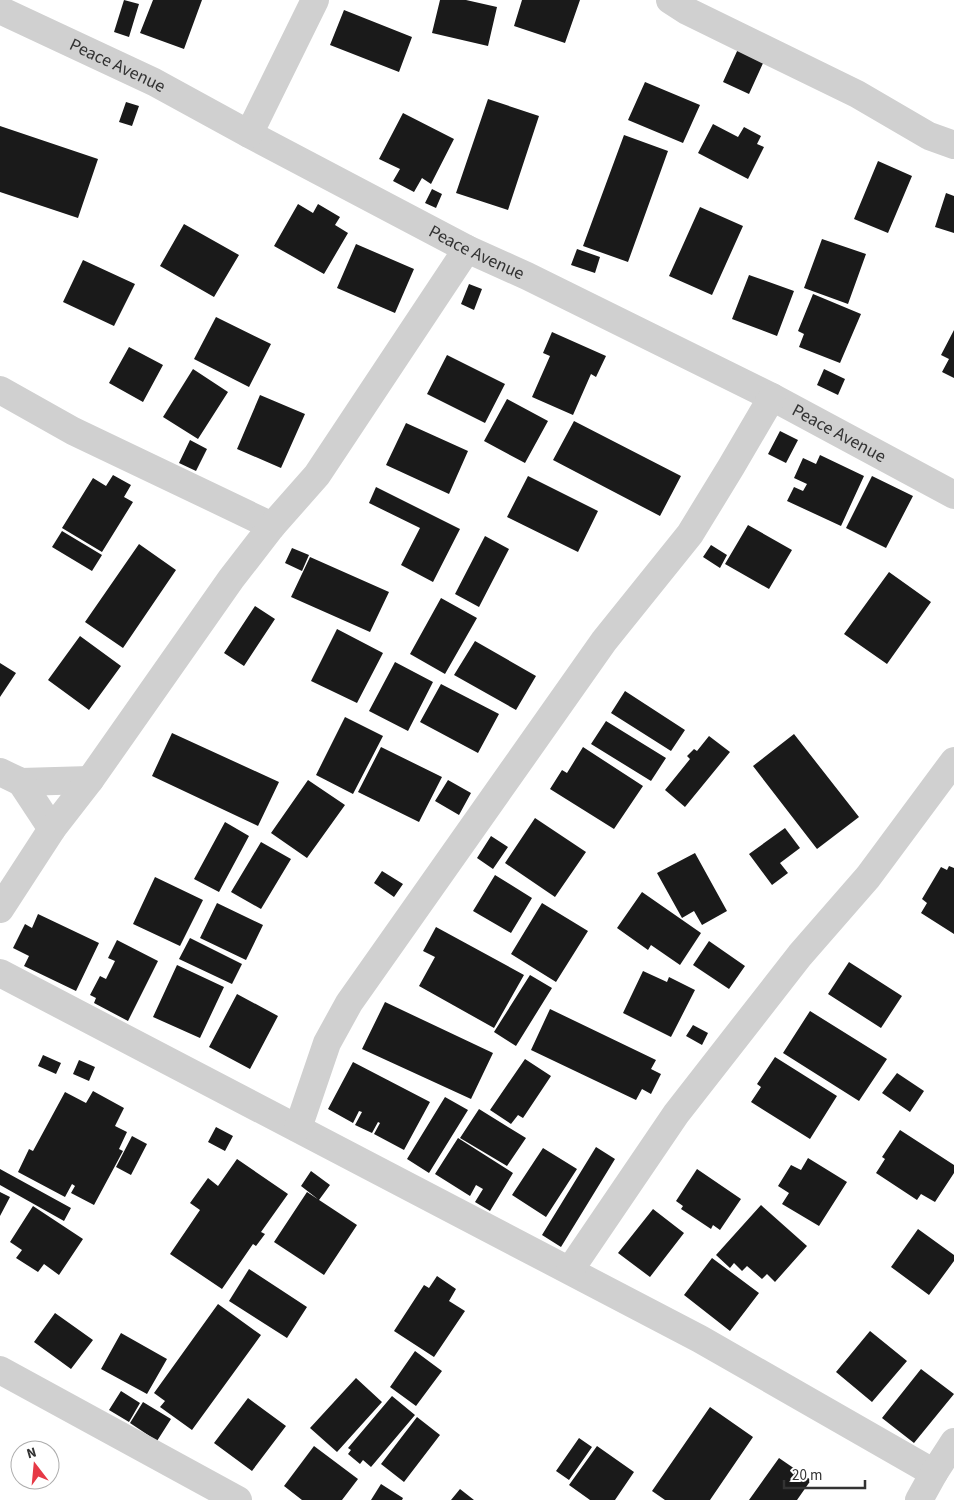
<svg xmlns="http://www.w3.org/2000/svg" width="954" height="1500" viewBox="0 0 954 1500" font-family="'Source Sans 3',sans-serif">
<rect width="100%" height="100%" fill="#fff"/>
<path fill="#1a1a1a" d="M124,0L139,4L129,37L114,32Z
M153,0H202L184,49L140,33Z
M440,0H466L497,7L488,46L432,33Z
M522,0H580L565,43L514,26Z
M344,10L412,37L399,72L330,45Z
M738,49L764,61L749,94L723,82Z
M645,82L700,105L683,143L628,120Z
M488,99L539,116L508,210L456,193Z
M126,102L139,106L132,126L119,122Z
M403,113L454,139L431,184L422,178L414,192L393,181L400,169L379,159Z
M713,124L738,137L744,127L761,136L757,144L764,147L748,179L698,153Z
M0,126L98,159L78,218L0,192Z
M624,135L668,151L628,262L583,246Z
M878,161L912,176L888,233L854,219Z
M432,189L442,194L436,208L425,203Z
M946,193L954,196V233L935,227Z
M298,204L313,213L318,204L340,217L335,225L348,233L324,274L274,246Z
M700,207L743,226L712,295L669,276Z
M184,224L239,255L214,297L160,266Z
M822,239L866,254L848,304L804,288Z
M356,244L414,269L395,313L337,288Z
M577,249L600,257L595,273L571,265Z
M83,260L135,284L114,326L63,302Z
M749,275L794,291L777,336L732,319Z
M469,284L482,289L474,310L461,304Z
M813,294L861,314L840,363L799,347L804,334L798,331Z
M216,317L271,344L249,387L194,359Z
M954,330V378L942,372L949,359L941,355Z
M552,332L606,356L596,377L591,374L573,415L532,397L550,356L543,353Z
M129,347L163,365L143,402L109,383Z
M447,355L505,384L485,423L427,394Z
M193,369L228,392L198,439L163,417Z
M824,369L845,379L838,395L817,385Z
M260,395L305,414L281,468L237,449Z
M507,399L548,421L525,463L484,441Z
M574,421L681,476L660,516L553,460Z
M406,423L468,451L449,494L386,465Z
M780,431L798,440L786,463L768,454Z
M190,440L207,449L196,471L179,463Z
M820,455L864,476L841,526L787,501L794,487L803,491L807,484L794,478L803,458L816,464Z
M113,475L131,485L124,497L133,502L102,552L62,528L93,478L106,486Z
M528,476L598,511L578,552L507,517Z
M872,476L913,496L886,548L846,528Z
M376,487L460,529L433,582L401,565L420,528L369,503Z
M748,525L792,550L769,589L725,564Z
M62,531L102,555L92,571L52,547Z
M485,536L509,549L479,607L455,594Z
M139,544L176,570L123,648L85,622Z
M711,545L727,555L720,568L703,557Z
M292,548L309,555L302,571L285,563Z
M310,557L389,592L370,632L291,597Z
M889,572L931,602L887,664L844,634Z
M441,598L477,618L445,674L410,654Z
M255,606L275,619L244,666L224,653Z
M337,629L383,653L357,703L311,681Z
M80,636L121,666L89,710L48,680Z
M475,641L536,676L516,710L454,675Z
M395,662L433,682L408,731L369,711Z
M0,663L16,673L0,697Z
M441,684L499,714L478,753L420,722Z
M625,691L685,730L671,751L611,713Z
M345,717L383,736L353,794L316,775Z
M606,721L666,758L651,781L591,744Z
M172,733L279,782L258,826L152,776Z
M794,734L859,817L817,849L753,766Z
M709,736L730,752L685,807L665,790L690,759L687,756L694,749L697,751Z
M381,747L442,777L419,822L358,792Z
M583,747L643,786L614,829L550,789L562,770L567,773Z
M308,780L345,805L307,858L271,833Z
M448,780L471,793L459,815L435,801Z
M535,818L586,852L555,897L505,863Z
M225,822L249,836L219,892L194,879Z
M785,828L800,848L780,863L788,873L772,885L749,854Z
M491,836L508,847L493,869L477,858Z
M261,842L291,859L261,909L231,892Z
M695,853L727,911L702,925L694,911L682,918L657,873Z
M949,866L954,868V934L921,913L927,903L922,899L941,867L947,870Z
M382,871L403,884L394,897L374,883Z
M495,875L532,898L511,933L473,911Z
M155,877L203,900L180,946L133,924Z
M642,892L701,933L680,965L651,945L648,950L617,928Z
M217,903L263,925L246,960L200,938Z
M542,903L588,931L556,982L511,954Z
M38,914L99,943L76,991L24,966L29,956L13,948L25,924L32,928Z
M436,927L524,975L494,1028L419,986L435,957L423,951Z
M190,938L242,964L232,984L179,959Z
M117,940L158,961L128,1021L94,1003L96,998L90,995L100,976L106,979L115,961L108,958Z
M709,941L745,966L729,989L693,965Z
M849,962L902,996L881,1028L828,994Z
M177,965L224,987L200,1038L153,1017Z
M643,971L667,982L669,977L695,990L671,1037L623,1013Z
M530,975L552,988L516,1046L494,1032Z
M237,994L278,1016L250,1069L209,1047Z
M385,1002L493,1053L471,1099L362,1049Z
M550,1009L656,1060L651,1069L661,1074L651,1094L642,1089L636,1100L531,1050Z
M810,1011L887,1059L859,1101L783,1053Z
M693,1025L708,1033L702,1045L686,1036Z
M43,1055L61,1063L56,1074L38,1066Z
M775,1057L837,1096L810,1139L751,1102L761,1087L757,1084Z
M525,1059L551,1076L523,1118L518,1115L511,1124L490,1110Z
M79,1060L95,1067L89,1081L73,1074Z
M353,1062L430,1102L404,1150L374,1134L380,1123L378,1122L372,1133L355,1125L362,1112L359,1111L353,1123L328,1109Z
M897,1073L924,1091L910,1112L882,1093Z
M93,1091L124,1108L115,1126L127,1132L119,1149L123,1151L94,1205L71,1193L75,1186L72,1184L65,1197L18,1172L29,1149L33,1151L65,1092L86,1103Z
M445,1097L468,1110L429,1173L407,1159Z
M479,1109L526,1138L507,1166L460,1138Z
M216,1127L233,1136L225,1151L208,1142Z
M900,1130L954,1165V1173L935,1202L921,1194L917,1200L876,1173L885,1159L882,1157Z
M132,1136L147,1144L131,1175L116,1167Z
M458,1138L513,1173L490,1211L475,1202L483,1189L476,1185L470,1196L435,1174Z
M596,1147L615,1159L561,1247L542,1235Z
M543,1148L577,1169L546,1217L512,1195Z
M808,1158L847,1182L819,1226L782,1204L789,1193L778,1186L791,1165L801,1170Z
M237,1159L288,1194L261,1232L265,1234L256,1246L253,1244L222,1289L170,1254L200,1210L190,1203L208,1178L218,1186Z
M0,1169L71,1208L64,1221L0,1185Z
M697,1169L741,1199L720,1230L713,1225L711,1229L681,1209L683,1206L676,1201Z
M311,1171L330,1185L319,1200L301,1186Z
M0,1192L10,1197L0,1216Z
M307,1192L357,1225L324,1275L274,1242Z
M761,1205L807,1246L775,1282L767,1274L762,1279L747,1266L742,1271L734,1263L730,1268L716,1255Z
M33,1206L83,1239L59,1275L44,1264L38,1272L16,1258L22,1250L10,1242Z
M653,1209L684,1233L650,1277L618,1253Z
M918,1229L954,1255V1261L929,1295L891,1267Z
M712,1258L759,1293L730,1331L684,1295Z
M249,1269L307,1307L287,1338L229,1301Z
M437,1276L456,1289L449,1301L465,1311L434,1357L394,1331L424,1285L429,1288Z
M218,1304L261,1335L192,1430L160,1407L165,1401L154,1393Z
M55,1313L93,1340L71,1369L34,1342Z
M870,1331L907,1361L872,1402L836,1372Z
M121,1333L167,1359L147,1394L101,1369Z
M415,1351L442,1371L416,1406L390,1387Z
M921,1369L954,1394L914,1443L882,1418Z
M356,1378L382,1402L337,1452L310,1428Z
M121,1391L140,1403L129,1422L109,1410Z
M392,1396L415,1415L371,1467L363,1460L360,1464L348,1454L351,1450L348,1448Z
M248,1398L286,1426L252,1471L214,1443Z
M143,1402L171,1419L157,1441L130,1423Z
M710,1407L753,1437L710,1500H665L652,1491Z
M417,1417L440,1435L404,1482L381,1464Z
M579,1438L592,1447L569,1480L556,1471Z
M314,1446L358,1479L342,1500H302L284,1486Z
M597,1446L634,1472L615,1500H590L569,1485Z
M779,1458L811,1480L797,1500H749Z
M381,1484L403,1498L402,1500H371Z
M460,1489L474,1500H451Z"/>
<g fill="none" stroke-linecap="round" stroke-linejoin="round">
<g stroke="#d0d0d0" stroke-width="28">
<path d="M670,0L687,11L857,94L929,136L954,145"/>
<path id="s1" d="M0,10L154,82L249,134L467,249L527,276L772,397L954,495"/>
<path d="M249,134L315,0"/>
<path d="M0,390L73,431L272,526"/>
<path d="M0,772L21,782L90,780"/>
<path d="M21,782L52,829"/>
<path d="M0,909L52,829L90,780L231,579L272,526L317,475L467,249"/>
<path d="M0,973L700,1339L934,1473"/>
<path d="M298,1128L327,1043L349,1003L604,641L690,534L731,467L772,397"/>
<path d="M570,1270L676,1114L800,955L868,877L954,761"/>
<path d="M0,1370L238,1500"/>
<path d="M919,1500L934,1473L954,1442"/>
</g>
</g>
<g text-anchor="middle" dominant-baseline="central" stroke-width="5" stroke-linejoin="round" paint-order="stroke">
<g font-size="18" fill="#333" stroke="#fff">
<text stroke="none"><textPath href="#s1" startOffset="130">Peace Avenue</textPath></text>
<text stroke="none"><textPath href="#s1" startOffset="535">Peace Avenue</textPath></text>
<text stroke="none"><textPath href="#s1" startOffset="940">Peace Avenue</textPath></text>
</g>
</g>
<g transform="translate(35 1465) rotate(344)"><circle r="24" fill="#ffffff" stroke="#adadad"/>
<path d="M0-4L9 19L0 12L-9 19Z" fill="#e63946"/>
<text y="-8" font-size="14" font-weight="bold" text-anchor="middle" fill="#333333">N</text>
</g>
<path d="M784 1480v8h81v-8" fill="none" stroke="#333333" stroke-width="2.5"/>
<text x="792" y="1480" font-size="15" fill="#333333" stroke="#ffffff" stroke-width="4" paint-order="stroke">20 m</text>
</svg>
